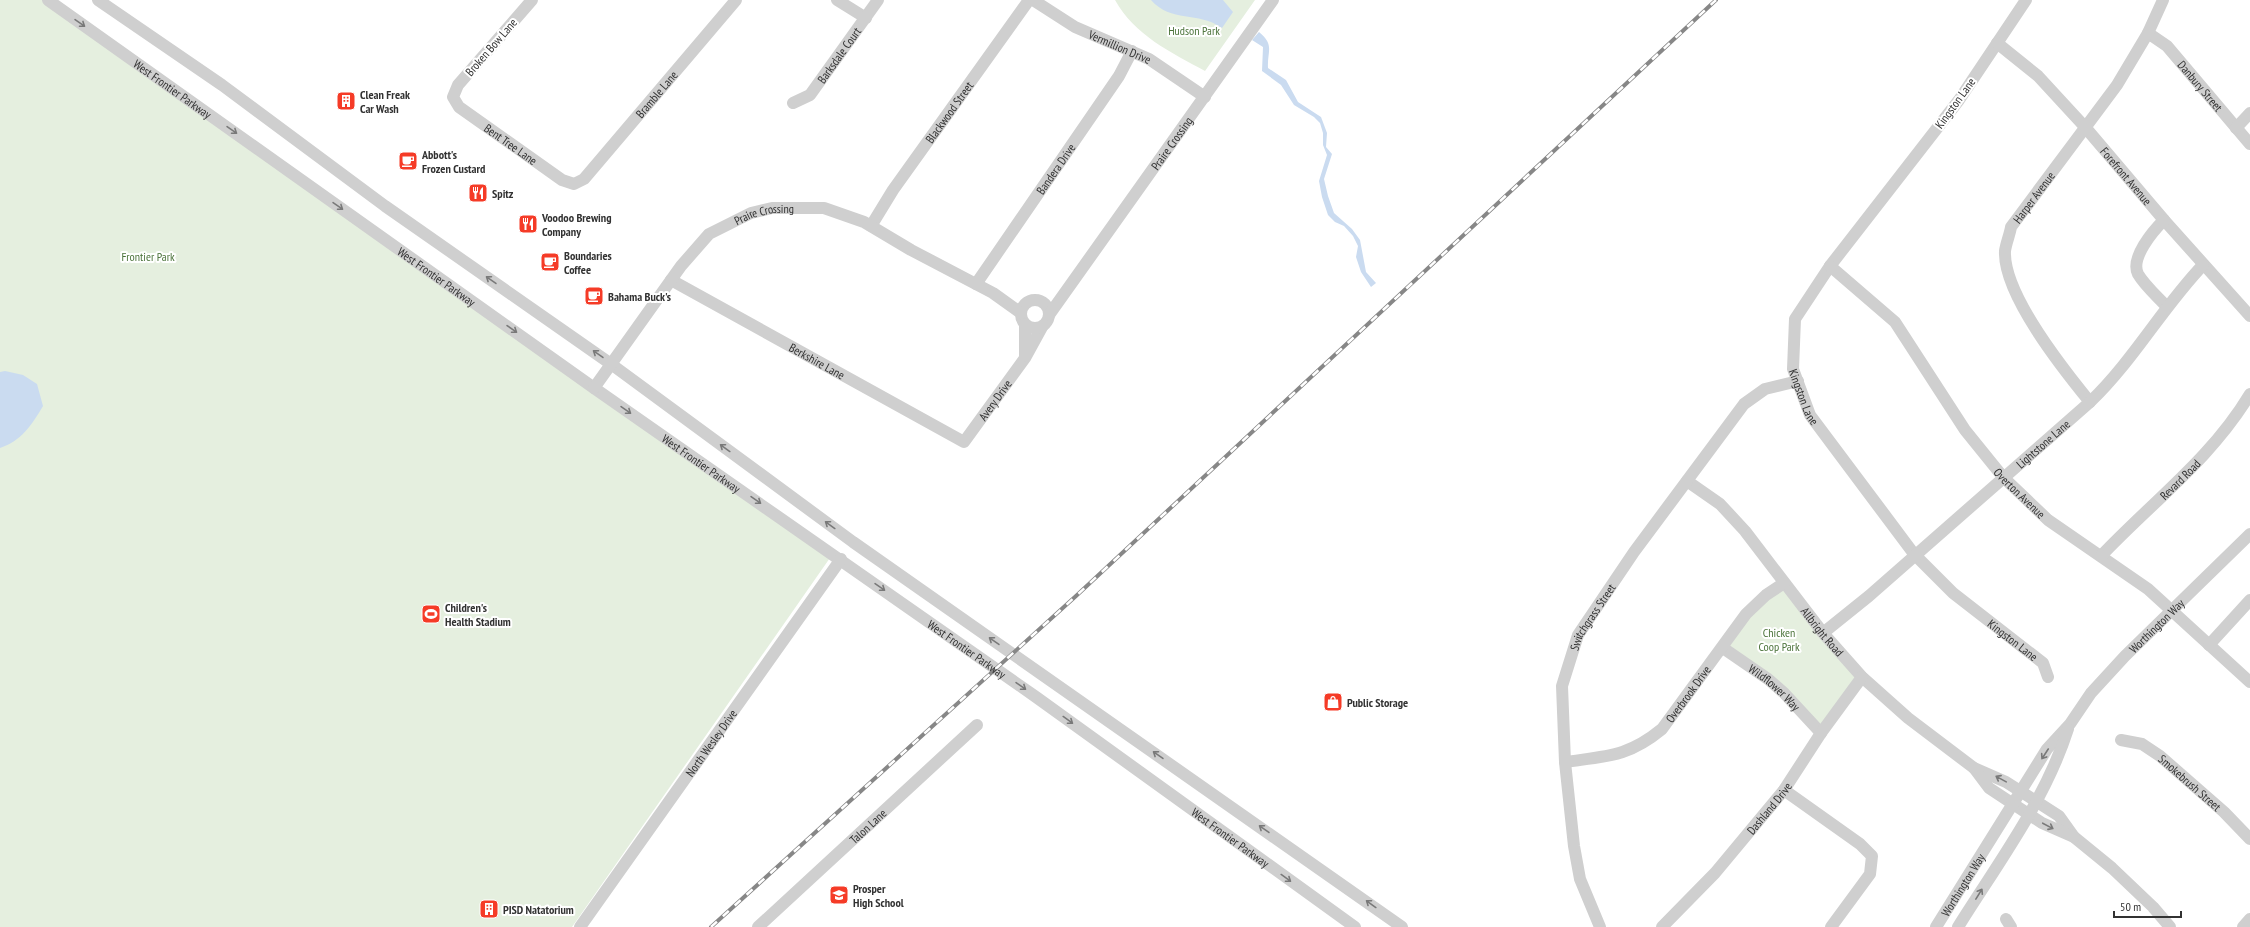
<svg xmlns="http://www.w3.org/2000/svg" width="2250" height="927" viewBox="0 0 2250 927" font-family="'PT Sans Narrow',sans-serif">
<rect width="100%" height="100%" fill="#fff"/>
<path fill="#e5efdf" d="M0,0H42L832,555L572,927H0Z
M1115,0H1255L1205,71C1172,53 1134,35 1115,0Z
M1784,583L1862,677L1821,733L1784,693L1723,648L1746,614Z"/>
<path fill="#cadbf0" d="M1151,0H1223L1233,12L1222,28C1198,11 1171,23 1151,0Z
M1259,32C1275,45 1267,51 1268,68L1286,80L1298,102L1321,117L1327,133L1326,147L1332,154L1324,179L1328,196L1334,213L1352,229L1360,240L1366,272L1376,283L1371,287L1361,272L1356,257L1358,246L1353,236L1344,226L1335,222L1328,215L1322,197L1319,181L1327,155L1323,145V133L1320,123L1314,117L1294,105L1281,85L1262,71L1263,47L1252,40Z
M5,371L23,375L37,384L43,406C32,425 21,441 0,448V372Z"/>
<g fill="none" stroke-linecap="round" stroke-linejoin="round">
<g stroke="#cfcfcf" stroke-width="12">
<path id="s1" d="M48,0L594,388L1036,697L1355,927"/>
<path d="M98,0L222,85L385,206L611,364L853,542L1402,927"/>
<path id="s2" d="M532,0L458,85L453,97L459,107L562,180L574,184L584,179L736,0"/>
<path d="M837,0L866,18"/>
<path id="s3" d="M1033,0L1075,27L1149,59L1205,97"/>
<path id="s4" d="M2026,0L1959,100L1830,266L1795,319L1793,369L1810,415L1914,554L1953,593L2043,663L2048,677"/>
<path id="s5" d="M2148,33L2167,46L2250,144"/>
<path id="s6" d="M1997,43L2038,76L2085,127L2164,220L2250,316"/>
<path id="s7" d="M793,103L810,95L878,0"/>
<path d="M2236,128L2250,113"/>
<path d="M2164,220C2153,231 2130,258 2138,274C2145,286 2158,297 2167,307"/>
<path id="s8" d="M871,226L893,190L1029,0"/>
<path id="s9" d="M1830,266L1895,322L1965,430L2003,477L2048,520L2148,589L2250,682"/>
<path id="s10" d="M671,280L964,442L1025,358L1042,327"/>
<path id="s11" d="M976,284L1119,76L1132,51"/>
<circle cx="1035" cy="314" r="14"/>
<path id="s12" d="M1049,315L1273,0"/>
<path d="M1025,324V356"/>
<path id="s13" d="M594,388L681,266L709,234L751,213L772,208H824L864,222L911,250L993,293L1021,313"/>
<path id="s14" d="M2090,402C2063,369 2003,294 2005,251C2006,243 2010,234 2011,227L2117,85L2148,33L2163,0"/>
<path id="s15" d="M1687,481L1720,504L1745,531L1823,633L1862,677L1908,718L1974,768L2006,782L2059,816L2074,837L2112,868L2153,907L2170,927"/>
<path id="s16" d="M2101,556C2152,502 2211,459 2250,394"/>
<path id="s17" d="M1823,633L1869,596L2090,402C2133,361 2162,308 2203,265"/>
<path d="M2209,645L2250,600"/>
<path id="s18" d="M1723,648L1768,679L1784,693L1821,733"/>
<path id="s19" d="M2121,740L2142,744L2160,756L2224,812L2250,839"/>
<path id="s20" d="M1565,762C1607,756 1628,757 1662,729L1746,614L1766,595L1784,583"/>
<path d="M1974,768L1989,788L2042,823L2074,837"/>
<path d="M1784,790L1860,844L1872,856L1870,874L1831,927"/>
<path d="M2006,919L2011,927"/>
<path id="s21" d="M580,927L841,559"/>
<path id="s22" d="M758,927L977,725"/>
<path id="s23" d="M1600,927L1580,879L1574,846L1565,762L1562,686L1578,635L1634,552L1744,404L1765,389L1798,381"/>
<path id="s24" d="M1662,927L1715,873L1784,790L1821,733L1862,677"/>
<path id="s25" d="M1936,927L2047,749L2070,724L2091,693L2125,656L2250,534"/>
<path d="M1958,927C1998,863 2045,801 2068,729"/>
<path d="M2243,927L2250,919"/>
</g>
<defs>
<path id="rail" d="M711,927L1076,596L1716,0"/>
</defs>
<use href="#rail" stroke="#878787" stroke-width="4"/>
<use href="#rail" stroke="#fff" stroke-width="2.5" stroke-dasharray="8" stroke-linecap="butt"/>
</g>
<defs><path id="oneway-shaft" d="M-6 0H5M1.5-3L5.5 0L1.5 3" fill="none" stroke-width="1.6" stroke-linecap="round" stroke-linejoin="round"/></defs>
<g stroke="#797979">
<use href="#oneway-shaft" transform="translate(80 23) rotate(35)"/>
<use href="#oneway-shaft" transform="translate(232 130) rotate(35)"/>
<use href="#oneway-shaft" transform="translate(338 206) rotate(35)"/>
<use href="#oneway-shaft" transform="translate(491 280) rotate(-145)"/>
<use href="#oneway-shaft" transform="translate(512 329) rotate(35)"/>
<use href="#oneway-shaft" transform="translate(598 354) rotate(-145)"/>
<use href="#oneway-shaft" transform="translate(626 410) rotate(35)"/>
<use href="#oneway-shaft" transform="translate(725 448) rotate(-144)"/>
<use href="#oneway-shaft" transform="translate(756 500) rotate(35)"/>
<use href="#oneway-shaft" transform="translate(830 525) rotate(-144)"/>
<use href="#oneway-shaft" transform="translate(880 587) rotate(35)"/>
<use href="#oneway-shaft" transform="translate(994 641) rotate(-145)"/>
<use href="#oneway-shaft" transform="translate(1021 686) rotate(35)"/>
<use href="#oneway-shaft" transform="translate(1068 720) rotate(36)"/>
<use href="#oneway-shaft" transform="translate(2045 754) rotate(123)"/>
<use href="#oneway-shaft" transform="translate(1158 755) rotate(-145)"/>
<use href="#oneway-shaft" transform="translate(2001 779) rotate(-151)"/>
<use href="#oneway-shaft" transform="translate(2048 826) rotate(28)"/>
<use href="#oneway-shaft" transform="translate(1264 829) rotate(-145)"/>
<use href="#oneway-shaft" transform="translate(1286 878) rotate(36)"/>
<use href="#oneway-shaft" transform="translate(1979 894) rotate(-58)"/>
<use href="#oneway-shaft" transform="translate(1371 904) rotate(-144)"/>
</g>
<defs>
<symbol id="building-square" viewBox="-11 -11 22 22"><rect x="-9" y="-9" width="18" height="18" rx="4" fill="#f53b27" stroke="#fff"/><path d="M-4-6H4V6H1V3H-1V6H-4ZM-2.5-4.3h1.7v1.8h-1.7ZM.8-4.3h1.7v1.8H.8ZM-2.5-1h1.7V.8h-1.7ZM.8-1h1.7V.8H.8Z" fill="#fff"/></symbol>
<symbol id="cafe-square" viewBox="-11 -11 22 22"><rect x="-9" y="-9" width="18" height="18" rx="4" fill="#f53b27" stroke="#fff"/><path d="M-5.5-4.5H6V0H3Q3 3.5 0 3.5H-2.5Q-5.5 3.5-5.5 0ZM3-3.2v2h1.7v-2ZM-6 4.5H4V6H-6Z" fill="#fff"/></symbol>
<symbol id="restaurant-square" viewBox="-11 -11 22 22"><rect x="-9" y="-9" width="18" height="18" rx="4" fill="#f53b27" stroke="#fff"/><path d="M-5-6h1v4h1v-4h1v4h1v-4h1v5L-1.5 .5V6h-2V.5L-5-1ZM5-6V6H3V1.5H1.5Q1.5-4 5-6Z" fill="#fff"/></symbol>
<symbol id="stadium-square" viewBox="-11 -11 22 22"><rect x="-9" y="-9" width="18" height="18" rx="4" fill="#f53b27" stroke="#fff"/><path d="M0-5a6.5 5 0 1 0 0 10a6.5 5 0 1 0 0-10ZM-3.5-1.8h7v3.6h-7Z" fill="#fff"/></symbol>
<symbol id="shop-square" viewBox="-11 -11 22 22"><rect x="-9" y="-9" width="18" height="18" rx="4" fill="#f53b27" stroke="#fff"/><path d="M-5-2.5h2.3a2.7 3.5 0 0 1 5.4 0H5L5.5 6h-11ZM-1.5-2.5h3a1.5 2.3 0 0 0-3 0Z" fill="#fff"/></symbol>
<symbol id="school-square" viewBox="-11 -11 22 22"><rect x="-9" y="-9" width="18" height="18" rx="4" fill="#f53b27" stroke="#fff"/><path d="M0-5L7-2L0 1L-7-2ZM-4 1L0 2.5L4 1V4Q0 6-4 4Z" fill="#fff"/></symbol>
</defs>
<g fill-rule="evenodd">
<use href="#building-square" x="335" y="90" width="22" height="22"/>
<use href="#cafe-square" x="397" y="150" width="22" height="22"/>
<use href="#restaurant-square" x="467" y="182" width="22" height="22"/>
<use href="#restaurant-square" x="517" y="213" width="22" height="22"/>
<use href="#cafe-square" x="539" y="251" width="22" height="22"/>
<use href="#cafe-square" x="583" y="285" width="22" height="22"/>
<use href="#stadium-square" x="420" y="603" width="22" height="22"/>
<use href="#shop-square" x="1322" y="691" width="22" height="22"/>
<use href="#school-square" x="828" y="884" width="22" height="22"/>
<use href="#building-square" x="478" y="898" width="22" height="22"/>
</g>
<g text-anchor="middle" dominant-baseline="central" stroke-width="4" stroke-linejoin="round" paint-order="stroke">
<g font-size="12" fill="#4b733a" stroke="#fff">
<text x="1194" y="30">Hudson Park</text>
<text x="148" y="256">Frontier Park</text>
<text x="1779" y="632">Chicken<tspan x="1779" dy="14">Coop Park</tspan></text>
</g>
<g font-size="12" fill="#323232" stroke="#fff">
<text transform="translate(491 47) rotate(-49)">Broken Bow Lane</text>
<text stroke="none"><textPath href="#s3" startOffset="99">Vermillion Drive</textPath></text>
<text stroke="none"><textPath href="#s7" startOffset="68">Barksdale Court</textPath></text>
<text stroke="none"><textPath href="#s5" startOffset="75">Danbury Street</textPath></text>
<text stroke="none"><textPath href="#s1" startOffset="153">West Frontier Parkway</textPath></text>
<text stroke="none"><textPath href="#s2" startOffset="399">Bramble Lane</textPath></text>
<text transform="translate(1955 103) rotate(-54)">Kingston Lane</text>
<text stroke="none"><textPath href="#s8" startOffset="138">Blackwood Street</textPath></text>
<text stroke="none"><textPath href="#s12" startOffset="211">Praire Crossing</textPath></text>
<text stroke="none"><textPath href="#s2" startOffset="201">Bent Tree Lane</textPath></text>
<text stroke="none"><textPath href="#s11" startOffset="140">Bandera Drive</textPath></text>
<text stroke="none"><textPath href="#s6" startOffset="186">Forefront Avenue</textPath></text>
<text stroke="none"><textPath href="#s14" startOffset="238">Harper Avenue</textPath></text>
<text stroke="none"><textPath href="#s13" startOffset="252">Praire Crossing</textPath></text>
<text stroke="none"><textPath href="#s1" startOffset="477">West Frontier Parkway</textPath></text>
<text stroke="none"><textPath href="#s10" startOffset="167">Berkshire Lane</textPath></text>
<text stroke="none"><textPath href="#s4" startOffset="474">Kingston Lane</textPath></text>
<text stroke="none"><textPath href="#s10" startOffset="387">Avery Drive</textPath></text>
<text stroke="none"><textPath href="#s17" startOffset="290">Lightstone Lane</textPath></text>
<text stroke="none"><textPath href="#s1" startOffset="801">West Frontier Parkway</textPath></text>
<text stroke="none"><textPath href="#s16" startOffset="110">Revard Road</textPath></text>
<text stroke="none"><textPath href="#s9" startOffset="298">Overton Avenue</textPath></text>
<text stroke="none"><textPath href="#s23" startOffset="322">Switchgrass Street</textPath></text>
<text stroke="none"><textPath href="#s25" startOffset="375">Worthington Way</textPath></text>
<text stroke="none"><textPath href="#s15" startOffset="204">Allbright Road</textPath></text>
<text stroke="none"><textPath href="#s4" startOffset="798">Kingston Lane</textPath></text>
<text stroke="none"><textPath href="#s1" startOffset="1125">West Frontier Parkway</textPath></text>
<text stroke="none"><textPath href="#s18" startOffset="65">Wildflower Way</textPath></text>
<text stroke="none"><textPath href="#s20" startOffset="148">Overbrook Drive</textPath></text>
<text stroke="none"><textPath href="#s21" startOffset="226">North Wesley Drive</textPath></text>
<text stroke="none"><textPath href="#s19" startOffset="83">Smokebrush Street</textPath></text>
<text stroke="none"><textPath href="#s24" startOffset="160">Dashland Drive</textPath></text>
<text stroke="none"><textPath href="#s22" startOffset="149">Talon Lane</textPath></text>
<text stroke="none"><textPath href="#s1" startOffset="1449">West Frontier Parkway</textPath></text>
<text stroke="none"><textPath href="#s25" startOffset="50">Worthington Way</textPath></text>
</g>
<g font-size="12" font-weight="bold" fill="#323232" stroke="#fff" text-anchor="start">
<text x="360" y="94">Clean Freak<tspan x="360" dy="14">Car Wash</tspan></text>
<text x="422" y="154">Abbott's<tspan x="422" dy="14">Frozen Custard</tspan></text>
<text x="492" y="193">Spitz</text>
<text x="542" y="217">Voodoo Brewing<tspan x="542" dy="14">Company</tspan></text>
<text x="564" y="255">Boundaries<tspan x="564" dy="14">Coffee</tspan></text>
<text x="608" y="296">Bahama Buck's</text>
<text x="445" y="607">Children's<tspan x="445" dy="14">Health Stadium</tspan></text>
<text x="1347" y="702">Public Storage</text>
<text x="853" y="888">Prosper<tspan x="853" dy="14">High School</tspan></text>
<text x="503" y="909">PISD Natatorium</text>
</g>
</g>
<path d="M2114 911v6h67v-6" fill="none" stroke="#323232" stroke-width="2"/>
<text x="2120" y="911" font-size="12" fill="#323232" stroke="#ffffff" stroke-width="3" paint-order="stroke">50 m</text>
</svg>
